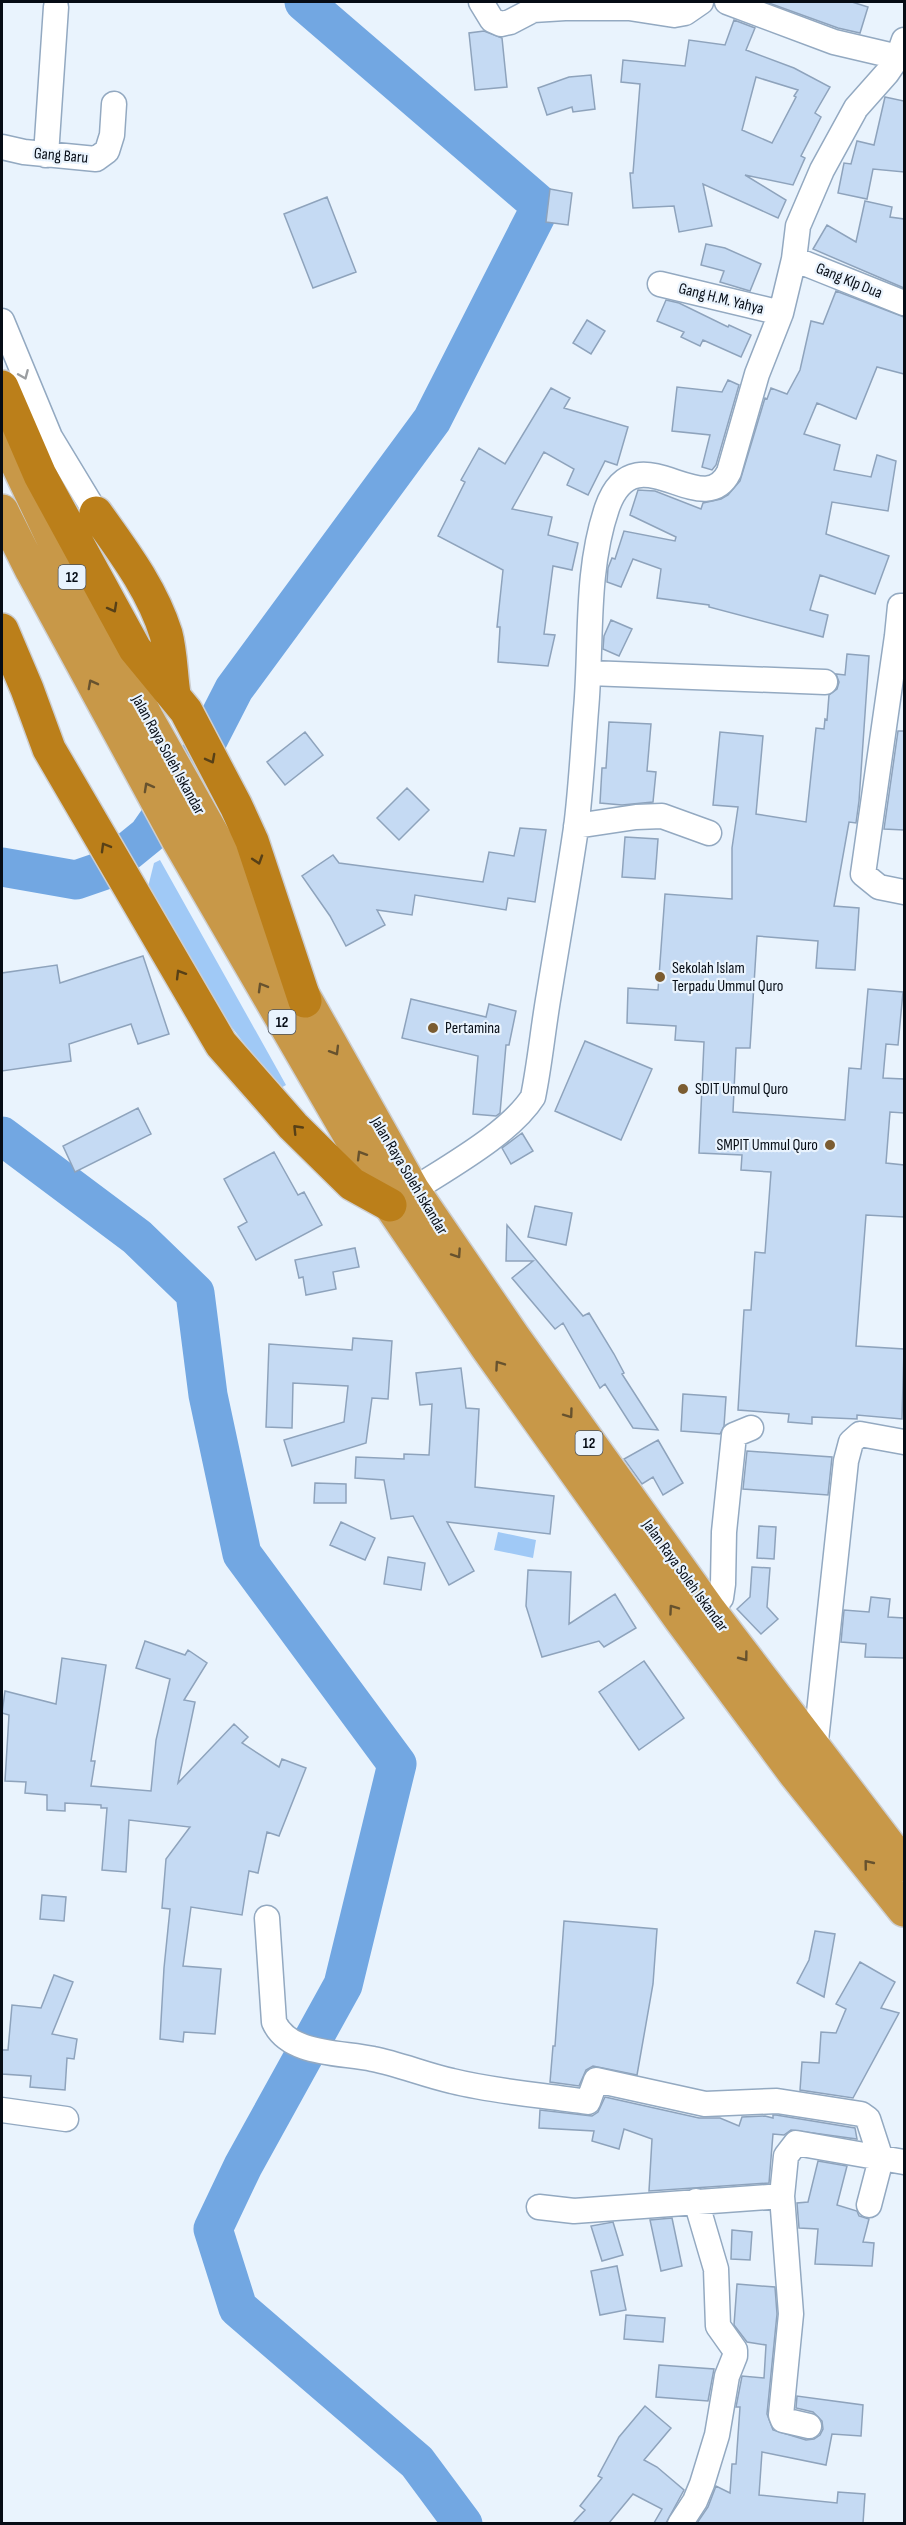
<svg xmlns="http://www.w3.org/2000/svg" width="906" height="2525" viewBox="0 0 906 2525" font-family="'Sofia Sans Condensed',sans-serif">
<rect width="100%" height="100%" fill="#e9f3fd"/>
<path fill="#a0c9f6" d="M160,860L286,1085L279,1089L230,1025L141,891L148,887L154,863Z
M498,1532L536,1540L533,1558L494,1550Z"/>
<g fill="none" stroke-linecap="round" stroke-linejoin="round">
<path stroke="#72a7e2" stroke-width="39" d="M2,867L76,880L105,870L148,835L190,775L234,689L432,420L541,206L304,2
M2,1136L137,1237L195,1293L208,1395L242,1554L397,1764L343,1985L243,2166L213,2229L238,2308L417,2462L463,2524"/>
</g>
<path fill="#c5daf3" stroke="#8ea3bc" stroke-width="1.5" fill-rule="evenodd" d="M766,2H852L868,7L860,33L838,28Z
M734,20L755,28L746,50L794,68L830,87L815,113L821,117L801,156L805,158L793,185L745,175L786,200L778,218L703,184L712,226L679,232L674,206L633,208L630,173H633L640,84L621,82L623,60L685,66L689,40L725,45ZM756,77L798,90L794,96L796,97L772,143L742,130Z
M484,31L502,38L507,87L475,90L469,33Z
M591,75L595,109L573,112L572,107L547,115L538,88L569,77Z
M885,97L904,101V172L873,169L867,199L838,193L844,163L851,164L857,141L874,145Z
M550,189L572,193L568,225L546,222Z
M327,197L356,272L313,288L284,214Z
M865,201L892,207L890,217L904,219V288L813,249L827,225L856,242Z
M706,244L725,248L761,264L750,291L720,282L724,271L701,265Z
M836,291L904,317V374L877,367L856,419L817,403L804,434L840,445L834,470L871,477L877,455L896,461L888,511L832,502L826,534L889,556L875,594L820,575L810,610L828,615L823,637L709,607V605L657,598L661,569L633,559L621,587L607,582L608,568L612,558L615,559L624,531L675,541L676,537L630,515L638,490L655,491L701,509L703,503L721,499L728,495L740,481L765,398L767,399L771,388L787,394L800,370L811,321L823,324Z
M666,300L679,303L728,327L729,325L751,335L741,357L703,340L700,346L681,337L684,332L657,321Z
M587,320L605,331L591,354L573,343Z
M728,380L739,385L716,465L712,470L702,467L710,435L672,431L677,387L722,392Z
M551,388L570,398L564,408L628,427L617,465L605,461L588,495L567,485L574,469L544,452L512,509L552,517L548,535L578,543L572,570L553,566L544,634L555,635L548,666L498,662L500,627H497L503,570L438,536L465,482L461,480L479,448L505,464Z
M611,620L632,629L619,656L603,649L604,636Z
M847,654L869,656L859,801L856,823L849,822L834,906L859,908L855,970L816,968L818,941L757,936L750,1048H736L733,1112L845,1120L849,1068L861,1069L868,989L903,992L898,1045L886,1044L883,1078L904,1079V1113L890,1112L886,1163L904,1165V1217L866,1215L856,1346L904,1349L902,1419L857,1415V1419L812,1417V1424L788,1422L789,1414L738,1410L744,1310H751L755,1252L765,1253L771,1172L741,1170L742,1155L699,1153L704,1042L675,1040L676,1026L627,1023L628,988L658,990L665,894L732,899V848L738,807L713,805L720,732L763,736L756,814L806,822L816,728L824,729L825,719L827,720L829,695L837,689L839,682L836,674L845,675Z
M609,722L651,724L647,771L656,772L653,802L622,805L600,803L602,768H606Z
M898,731H904V830L884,829Z
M305,732L323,755L285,785L267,762Z
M407,788L429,810L399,840L377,818Z
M520,828L546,830L535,902L508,898L506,910L415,895L412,915L377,910L385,925L346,946L330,916L302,876L333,855L339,863L483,882L489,852L514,856Z
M625,837L658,839L655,879L622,877Z
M143,956L169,1034L138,1044L131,1024L69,1044L71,1061L2,1071V973L57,965L60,983Z
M411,999L486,1017L489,1004L516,1011L509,1045H506L500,1113L496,1116L473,1114L478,1056L402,1038Z
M585,1041L652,1069L621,1140L555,1111Z
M138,1108L151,1134L75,1172L63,1146Z
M522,1133L533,1151L511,1164L502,1148Z
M274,1152L298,1195L304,1192L322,1225L256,1260L238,1227L247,1222L224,1179Z
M535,1206L572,1213L566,1245L528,1237Z
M507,1225L583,1316L589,1313L614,1354L624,1373L622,1374L658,1430L633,1428L605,1384L600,1388L563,1323L555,1329L512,1278L533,1261H506Z
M355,1248L359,1267L333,1272L336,1289L306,1295L303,1277L299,1278L295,1260Z
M353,1338L392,1341L388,1399L372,1398L366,1443L292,1466L284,1440L344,1422L348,1386L293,1383L292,1428L266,1427L269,1344L352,1350Z
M461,1368L466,1408L479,1409L475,1487L554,1496L550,1534L447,1522L474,1571L449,1585L413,1516L391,1519L384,1480L355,1478L356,1457L404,1459V1454L429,1455L432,1404L420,1405L416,1373Z
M683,1394L726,1397L724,1426L720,1434L681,1431Z
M658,1440L683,1483L663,1495L653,1477L642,1484L624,1459Z
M747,1451L832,1457L828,1495L743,1489Z
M315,1483L346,1484V1503H314Z
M341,1522L375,1538L365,1560L330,1545Z
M759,1526L776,1527L774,1559L757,1558Z
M388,1557L425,1563L421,1590L384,1584Z
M752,1567L770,1568L767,1607L778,1619L761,1634L737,1609L750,1597Z
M528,1570L571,1572L569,1624L615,1594L636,1628L604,1647L599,1641L542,1657L526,1606Z
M871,1597L890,1599L888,1617L904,1618V1658L865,1657L866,1644L841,1642L844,1610L869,1612Z
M145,1641L185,1655L188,1650L207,1663L184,1700L195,1702L178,1783L234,1724L248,1737L242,1743L279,1767L282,1759L306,1768L279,1836L267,1832L258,1873L249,1871L242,1915L191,1907L183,1966L221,1969L215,2034L184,2032L183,2042L160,2039L164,1968L170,1909L162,1908L166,1859L190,1827L129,1820L126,1872L102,1870L107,1808H101V1805L65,1803V1811L47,1810V1795L25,1793L26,1782L5,1781L9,1715L2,1713L5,1691L56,1704L62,1658L106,1665L91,1761H95L91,1786L151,1791L156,1740L170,1679L136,1668Z
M644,1661L684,1718L639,1750L599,1692Z
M42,1895L66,1897L64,1921L40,1919Z
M564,1921L657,1929L653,1984L637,2075L593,2066L586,2070L579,2086L550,2082L553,2046H555Z
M815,1931L835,1934L824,1997L797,1983L809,1960Z
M860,1962L895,1982L881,2008L899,2013L853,2098L800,2090L802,2062L819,2063L821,2032L836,2033L846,2009L836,2004Z
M54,1975L73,1982L52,2034L77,2039L74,2059L67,2058L65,2090L30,2087L31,2076L2,2074V2050H8L12,2005L41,2008Z
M605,2097L699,2118H720L739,2126L742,2117L765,2116L773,2118V2115H776L855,2128L857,2139L791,2130L784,2135L773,2134L769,2183L649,2191L652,2139L624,2129L619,2149L592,2141L594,2131L539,2128L540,2110L592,2116L598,2112Z
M818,2161L847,2166L837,2205L857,2211L859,2216L869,2219L863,2242L874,2243L872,2266L815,2264L818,2229L799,2228L797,2203L808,2202Z
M672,2218L682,2266L661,2271L650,2220Z
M613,2222L623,2255L602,2261L591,2226Z
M732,2230L752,2232L750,2260L731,2259Z
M617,2266L626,2310L600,2315L591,2271Z
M737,2284L775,2287L777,2314L767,2414L773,2430L806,2440L814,2439L820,2435L823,2429L822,2421L813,2412L796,2408L797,2396L863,2405L861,2436L832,2434L826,2465L762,2452L759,2495L837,2503L838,2492L865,2494L863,2523H697L708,2507L716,2486L730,2493L732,2464H736L740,2407H736L742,2376L764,2378L766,2345L747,2342L734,2325Z
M626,2315L665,2318L663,2342L624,2339Z
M659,2365L714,2369L708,2401L656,2397Z
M645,2406L671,2428L644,2460L657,2467L684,2490L666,2523H654L662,2509L633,2494L609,2523H573L585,2510L580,2506L602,2478L598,2476L619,2437Z"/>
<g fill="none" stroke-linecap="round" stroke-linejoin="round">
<defs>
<path id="minor" d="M481,2L492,20L501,24L510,22L533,10L565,8H629L674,15L685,13L701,2
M727,2L834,42L898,57
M2,147L24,152L96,159L107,151L112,135L114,104
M46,155L56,7
M794,259L904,303
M660,284L781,313
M2,321L50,437L96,513
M904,606H900L897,636L863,874L879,887L904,892
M589,673L825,682
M576,826L636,817L662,816L709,833
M413,1190C450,1166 510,1133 533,1097C540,1063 543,1028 549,994C558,938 568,883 576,828C581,789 583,749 586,710C592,644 585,572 607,508C635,428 703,525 729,472L757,374L781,313L794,259L798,226L822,170L856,108L887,73L898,57L904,40
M710,1611L721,1598L723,1584L724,1532L734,1435L751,1428
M815,1750L846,1461L851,1442L860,1434L904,1442
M267,1918L274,2022C289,2056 343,2052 373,2059C399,2064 425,2075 452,2081C496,2092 543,2095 588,2102L596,2080L705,2104L777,2101L861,2114L868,2119L881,2159L869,2205
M2,2110L66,2119
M782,2196L791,2314L781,2415L783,2420L809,2426
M539,2207L574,2211L782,2196L786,2156L796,2143L904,2162
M680,2524L695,2501L702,2484L717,2435L727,2376L735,2356V2350L718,2326L716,2269L696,2201"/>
<path id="trunk" d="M2,432L61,556L147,718L413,1190L513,1336L710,1611L904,1865
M2,511L32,571L177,838L390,1205L488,1349L681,1620L795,1774L904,1910"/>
<path id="motorway" d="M2,387L40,475L135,649L186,711L236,806L252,841L305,1001
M96,513C123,551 152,589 166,634C171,653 171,675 174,694
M2,630L27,689L49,749L221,1044L293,1126L352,1184L390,1205"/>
</defs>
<use href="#minor" stroke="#93a9c1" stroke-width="27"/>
<use href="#trunk" stroke="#cdced0" stroke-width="36"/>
<use href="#motorway" stroke="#cdced0" stroke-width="36"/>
<use href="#minor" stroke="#fff" stroke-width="24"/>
<use href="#trunk" stroke="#c89848" stroke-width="33"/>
<use href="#motorway" stroke="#bb7f1a" stroke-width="33"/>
</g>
<defs><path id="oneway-chevron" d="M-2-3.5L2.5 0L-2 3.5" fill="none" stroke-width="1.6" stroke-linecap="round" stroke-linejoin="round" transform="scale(1.5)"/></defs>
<use stroke="#9b9ea1" href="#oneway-chevron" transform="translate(24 375) rotate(67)"/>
<g stroke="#574017">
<use href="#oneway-chevron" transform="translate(113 608) rotate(61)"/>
<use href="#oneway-chevron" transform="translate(211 759) rotate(62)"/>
<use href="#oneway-chevron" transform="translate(105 847) rotate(-120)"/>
<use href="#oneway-chevron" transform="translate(258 860) rotate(72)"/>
<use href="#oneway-chevron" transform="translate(180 974) rotate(-121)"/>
<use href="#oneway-chevron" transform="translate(297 1129) rotate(-134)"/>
</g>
<g stroke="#67522e">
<use href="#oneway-chevron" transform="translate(92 684) rotate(-118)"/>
<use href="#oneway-chevron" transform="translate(148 787) rotate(-119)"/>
<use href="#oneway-chevron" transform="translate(262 987) rotate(-120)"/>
<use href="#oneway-chevron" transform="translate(335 1051) rotate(59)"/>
<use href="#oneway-chevron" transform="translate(361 1155) rotate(-121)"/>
<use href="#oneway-chevron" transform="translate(457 1254) rotate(56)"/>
<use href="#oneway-chevron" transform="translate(499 1365) rotate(-125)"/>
<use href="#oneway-chevron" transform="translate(569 1414) rotate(54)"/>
<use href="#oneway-chevron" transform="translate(673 1609) rotate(-125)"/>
<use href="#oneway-chevron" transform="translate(744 1657) rotate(53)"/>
<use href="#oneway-chevron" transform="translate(868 1864) rotate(-129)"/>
</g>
<g fill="#7b5c31" stroke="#e9f3fd" stroke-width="2">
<circle cx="660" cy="977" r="6"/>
<circle cx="433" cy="1028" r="6"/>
<circle cx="683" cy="1089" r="6"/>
<circle cx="830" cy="1145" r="6"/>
</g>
<g text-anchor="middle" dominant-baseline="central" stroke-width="4.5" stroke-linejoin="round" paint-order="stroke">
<g fill="#e9f3fd" stroke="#4a515b" stroke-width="1.5">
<rect x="58.5" y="565" width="27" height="24" rx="4.5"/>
<rect x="268.5" y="1010" width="27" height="24" rx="4.5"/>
<rect x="575.5" y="1431" width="27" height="24" rx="4.5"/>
</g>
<g font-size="15" font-weight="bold" fill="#060c15">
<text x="72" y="577">12</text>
<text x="282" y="1022">12</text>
<text x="589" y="1443">12</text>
</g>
<g font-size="16" fill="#060c15" stroke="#e9f3fd">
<text transform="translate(61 156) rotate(5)">Gang Baru</text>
<text transform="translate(849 281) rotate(22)">Gang Klp Dua</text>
<text transform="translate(721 299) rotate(14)">Gang H.M. Yahya</text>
<text transform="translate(168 755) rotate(61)">Jalan Raya Soleh Iskandar</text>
<text transform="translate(409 1176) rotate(59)">Jalan Raya Soleh Iskandar</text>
<text transform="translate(685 1576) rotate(54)">Jalan Raya Soleh Iskandar</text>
</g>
<g font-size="16" fill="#060c15" stroke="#e9f3fd" text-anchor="start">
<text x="672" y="968">Sekolah Islam<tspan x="672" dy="18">Terpadu Ummul Quro</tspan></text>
<text x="445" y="1028">Pertamina</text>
<text x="695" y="1089">SDIT Ummul Quro</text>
<text x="818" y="1145" text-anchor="end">SMPIT Ummul Quro</text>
</g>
</g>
<rect width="906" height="2525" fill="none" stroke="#060c15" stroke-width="6"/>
</svg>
